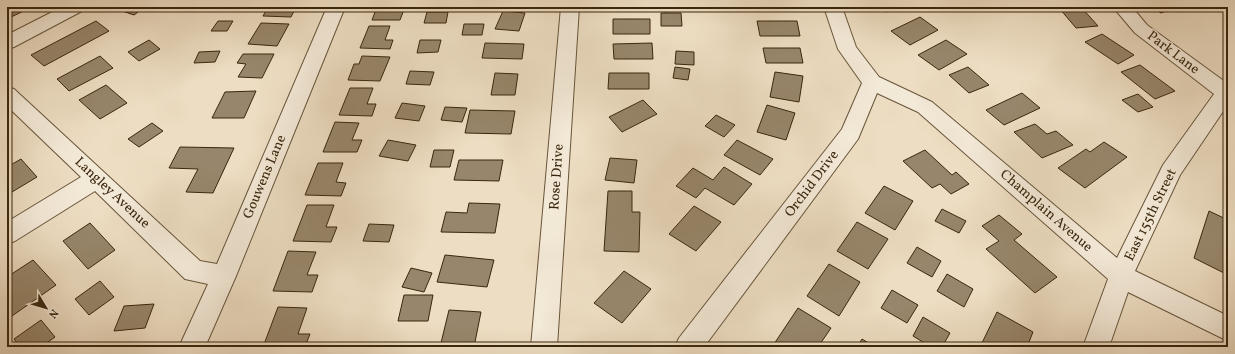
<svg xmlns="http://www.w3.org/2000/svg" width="1235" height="354" viewBox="0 0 1235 354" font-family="Vollkorn,serif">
<rect width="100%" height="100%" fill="#edddc2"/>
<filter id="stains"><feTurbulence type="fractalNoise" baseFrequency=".005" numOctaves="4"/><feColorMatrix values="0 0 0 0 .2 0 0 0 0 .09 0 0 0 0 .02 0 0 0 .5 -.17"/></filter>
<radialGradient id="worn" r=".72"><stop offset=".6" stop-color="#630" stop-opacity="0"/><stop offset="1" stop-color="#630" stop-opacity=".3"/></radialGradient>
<path fill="#97866b" stroke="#3a270d" d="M7,7H32L7,19Z
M119,7H145L134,15L116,9Z
M268,7H296L291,17L263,16Z
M377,7H405L400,20H372Z
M664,7H682L683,10L665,12Z
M757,7H791L792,9L757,10Z
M880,7H901L886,12Z
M1081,7L1098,26L1076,28L1060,9Z
M1151,7H1176L1161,13Z
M503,11L525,13L519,31L495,29Z
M427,12H448L446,23H424Z
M661,13H681L682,26H661Z
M920,17L938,30L910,45L891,31Z
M613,19H650V34H613Z
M96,21L109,31L44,66L31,55Z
M218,21H233L227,31H211Z
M757,21H797L800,36H760Z
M261,23L289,24L277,46L248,44Z
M464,24H484L482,35H462Z
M369,26H390L385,40H393L390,49L360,48Z
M1102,34L1134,55L1118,64L1085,42Z
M149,40L160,49L139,61L128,52Z
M420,40H441L438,52L417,53Z
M946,40L967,54L939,70L918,55Z
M485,43L524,44L522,59L482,58Z
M652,43L653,59H614L613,44Z
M763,48H800L803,63H766Z
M220,51L215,62L194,63L199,52Z
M676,51L694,52V65L675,64Z
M243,54H274L262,78L238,77L246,64L237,63Z
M100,56L113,68L69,91L57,79Z
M362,56L390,57L380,81L348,80L354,64H359Z
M1140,65L1175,91L1155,99L1121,72Z
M675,67L690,69L688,80L673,78Z
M968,67L989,85L969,93L949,75Z
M410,71L434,72L430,85L406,84Z
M775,72L803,76L799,102L770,97Z
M495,73L518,74L515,95H491Z
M609,73H649V89H608Z
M106,85L127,103L100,119L79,100Z
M350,88H373L367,104H376L372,116L339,115Z
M256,91L244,118H212L225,92Z
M1022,93L1040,108L1004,125L986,110Z
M1138,94L1153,107L1138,112L1122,100Z
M643,100L657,114L622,132L609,117Z
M402,103L425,106L419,121L395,118Z
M767,105L795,113L786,140L757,132Z
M445,107L467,108L462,122L441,120Z
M470,110L515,111L511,134L465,133Z
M716,115L735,125L724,137L705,126Z
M335,122L359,123L352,140H362L357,152H323Z
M152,123L163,131L139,147L128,139Z
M1035,124L1047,134L1056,131L1073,145L1042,158L1014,132Z
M388,140L416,145L408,161L379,156Z
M737,140L773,159L760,175L724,155Z
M1104,142L1127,157L1085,188L1058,168L1086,149L1090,152Z
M180,147L234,148L213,193L186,192L198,169L169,168Z
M434,150H454L450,167H430Z
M925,150L952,175L956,172L969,184L951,194L940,184L932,188L903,161Z
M610,158L637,160L634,183L605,180Z
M21,159L37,177L7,195V174L10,172L7,167Z
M459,160H503L499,181L454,180Z
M318,163H343L336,182L346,183L341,196L305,195Z
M724,167L752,184L734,205L705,188L696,198L676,186L693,168L713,180Z
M884,186L913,201L895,230L865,213Z
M608,191H632V212H640L639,252L604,251Z
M469,203L500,204L495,233L441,232L446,212L467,213Z
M307,205H334L326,227H337L331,242L293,241Z
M694,206L721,222L696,251L669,234Z
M942,209L966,221L959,233L935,221Z
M1209,211L1228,220V275L1194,258Z
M999,215L1022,234L1014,240L1057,277L1035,293L986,249L999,241L982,226Z
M857,222L888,239L868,269L837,251Z
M90,223L115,250L88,269L63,241Z
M369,224L394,225L389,242L363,241Z
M917,247L941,261L932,277L907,263Z
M288,251L316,252L307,275H318L312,292L273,291Z
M445,255L494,260L487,287L437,282Z
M33,260L56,285L12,316L7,310V277Z
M829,264L860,282L839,316L807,296Z
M411,268L432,273L424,292L402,287Z
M624,271L651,289L622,323L594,303Z
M947,274L973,289L964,307L937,291Z
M100,281L114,297L89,315L75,299Z
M892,290L918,305L907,323L881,308Z
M404,295H433L428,321H398Z
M154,304L145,328L114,331L124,306Z
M278,307L307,308L298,334H310L305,347H263Z
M798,308L831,328L818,347H779L774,344Z
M449,310L481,312L474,347H440Z
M997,312L1033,332L1027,347H984L981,345Z
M923,317L950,333L942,347H931L913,336Z
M41,320L55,337L41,347H20L14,339Z
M862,339L875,347H857Z"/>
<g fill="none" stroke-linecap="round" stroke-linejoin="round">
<defs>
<path id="minor" d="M62,7H85L82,11L14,47L7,49V35Z
M327,7H345L236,276L205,347H179L208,284L185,279L95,191L15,241L7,244V222L81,177L7,106V87L14,89L200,261L217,264Z
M561,7H579L557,347H531Z
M824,7H842L856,47L879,77L932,102L1117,258L1163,165L1214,94L1135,33L1113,7H1132L1147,25L1228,84V104L1180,175L1135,271L1228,316V341L1128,292L1109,347H1083L1108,279L918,112L877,93L858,139L704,347H675L679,338L842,129L862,83L838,49Z"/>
</defs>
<use href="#minor" stroke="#67543a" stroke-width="2"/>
<use href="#minor" fill="#f3e9d7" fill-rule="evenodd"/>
</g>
<g text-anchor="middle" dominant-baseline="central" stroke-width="3" stroke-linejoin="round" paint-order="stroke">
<g font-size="14" fill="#3a270d" stroke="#f3e9d7">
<text transform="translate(1173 53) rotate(37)">Park Lane</text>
<text transform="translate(265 177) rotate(-67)">Gouwens Lane</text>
<text transform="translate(557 177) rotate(-86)">Rose Drive</text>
<text transform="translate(812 184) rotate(-53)">Orchid Drive</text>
<text transform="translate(112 193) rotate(43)">Langley Avenue</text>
<text transform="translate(1046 211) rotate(41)">Champlain Avenue</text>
<text transform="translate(1151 215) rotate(-64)">East 155th Street</text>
</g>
</g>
<rect width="1235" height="354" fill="none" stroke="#edddc2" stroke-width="24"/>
<rect x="8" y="8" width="1219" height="338" fill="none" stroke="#3a270d" stroke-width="2"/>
<rect x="12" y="12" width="1211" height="330" fill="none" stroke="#3a270d"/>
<g transform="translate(46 308) rotate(128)" stroke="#f3e9d7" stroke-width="3" paint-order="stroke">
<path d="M0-3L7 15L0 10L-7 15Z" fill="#3a270d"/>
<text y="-6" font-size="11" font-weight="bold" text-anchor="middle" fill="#3a270d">N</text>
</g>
<rect width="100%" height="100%" filter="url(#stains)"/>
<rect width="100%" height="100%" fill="url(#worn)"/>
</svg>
